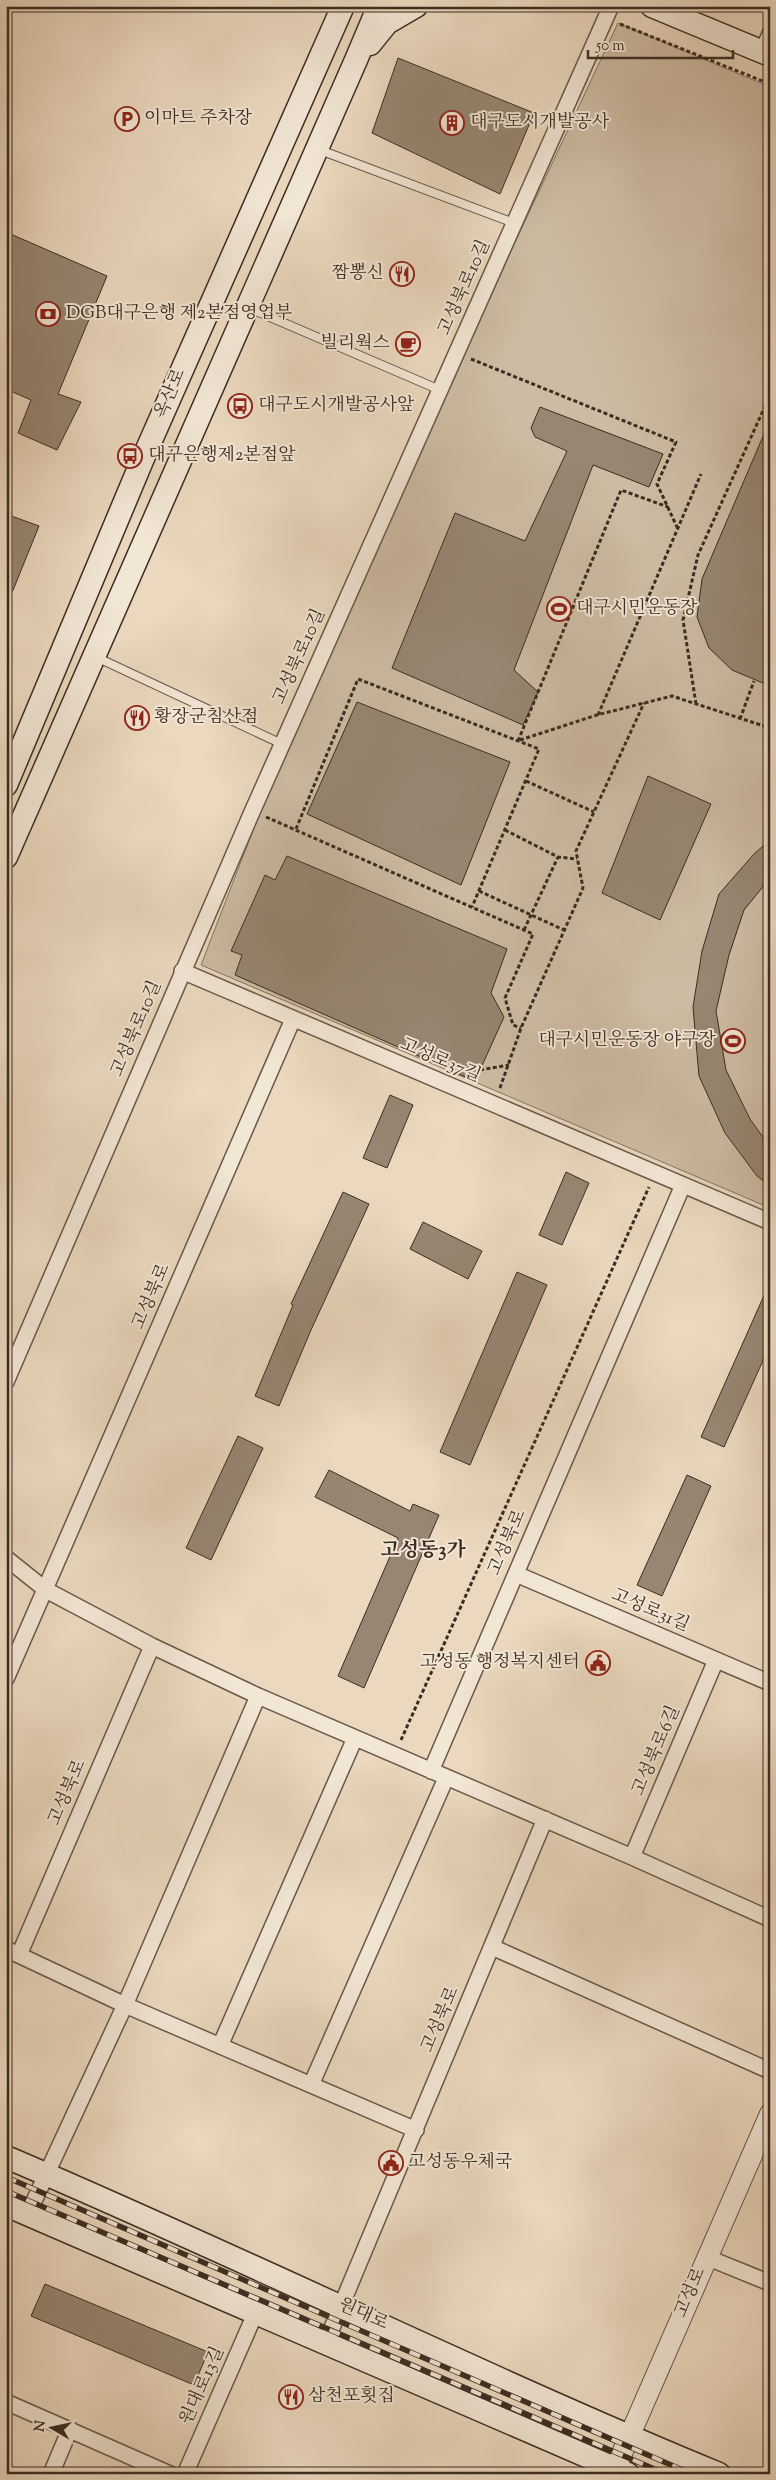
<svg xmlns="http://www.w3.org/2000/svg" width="776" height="2480" viewBox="0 0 776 2480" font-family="'Sorts Mill Goudy','Noto Serif KR',serif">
<rect width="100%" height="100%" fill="#ebd8be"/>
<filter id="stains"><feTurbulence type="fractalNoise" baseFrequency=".004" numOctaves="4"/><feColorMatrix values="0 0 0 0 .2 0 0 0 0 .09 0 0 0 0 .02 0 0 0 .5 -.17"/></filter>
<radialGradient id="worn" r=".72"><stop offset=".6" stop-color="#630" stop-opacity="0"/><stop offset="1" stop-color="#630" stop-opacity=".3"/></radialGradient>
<path fill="#cdbba3" stroke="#847462" d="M618,23L770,87V1208L201,965L264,802L433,417Z"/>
<path fill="#978673" stroke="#3b2d22" d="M398,58L534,113L500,194L372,133Z
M6,232L107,276L58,394L81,402L57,450L18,433L31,400L6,389Z
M540,407L663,454L649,487L593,465L514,670L538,692L523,725L392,668L455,513L525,541L567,451L535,437L531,428Z
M770,420V686L732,670L709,648L697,617L702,579Z
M6,514L39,526L7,605H6Z
M357,702L510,762L461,885L307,814Z
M648,776L711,804L660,920L602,893Z
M770,840V878L744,910L729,955L716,1011L726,1070L750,1119L770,1147V1186L757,1176L725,1133L699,1076L693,1007L702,951L719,894L754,854Z
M287,856L507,949L491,993L504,1017L475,1081L235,975L242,955L231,951L265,875L275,880Z
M390,1095L413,1105L387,1168L363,1158Z
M566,1172L589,1183L562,1245L539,1235Z
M343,1192L369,1204L311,1330L279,1406L255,1396L293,1305L291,1304Z
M423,1222L482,1251L468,1279L410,1249Z
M517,1272L547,1285L470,1465L440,1452Z
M770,1282V1345L724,1447L701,1437Z
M238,1436L263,1448L211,1560L186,1548Z
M329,1470L410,1511L413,1504L439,1515L364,1688L338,1676L398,1538L315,1497Z
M687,1475L711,1486L662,1596L637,1585Z
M45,2284L208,2352L194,2385L31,2316Z"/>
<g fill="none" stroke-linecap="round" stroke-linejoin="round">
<defs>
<path id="service" d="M320,150L514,223
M249,308L440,390
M96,657L282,744"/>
<path id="minor" d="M762,52L770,34
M182,971L770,1222
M6,1382L252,812L611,6
M6,1558L46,1590L152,1646L258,1696L632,1857L770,1919
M516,1574L770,1683
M6,1679L293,1019
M431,1771L683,1185
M632,1857L716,1660
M492,1947L770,2071
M6,1949L125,2005L416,2130
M19,1955L152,1646
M220,2046L355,1738
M311,2085L446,1778
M28,2214L125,2005L258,1696
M706,2257L770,2283
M326,2342L545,1819
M6,2402L170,2474
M51,2474L70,2429
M185,2474L255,2314"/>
<path id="tertiary" d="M613,2474L770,2114"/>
<path id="secondary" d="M652,6L770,55
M370,44L387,23L416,6
M6,785L144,456L343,6
M6,857L356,60L375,15V6
M6,2157C246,2259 479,2375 719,2474
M6,2205L628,2474"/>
</defs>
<use href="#service" stroke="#675849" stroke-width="10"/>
<use href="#minor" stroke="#675849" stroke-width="18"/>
<use href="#tertiary" stroke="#675849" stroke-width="22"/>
<use href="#secondary" stroke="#3b2d22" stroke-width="25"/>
<path stroke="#3b2d22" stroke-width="3" stroke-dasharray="4 2.5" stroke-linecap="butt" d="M620,24L770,84
M471,359L676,442L657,484L677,527
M696,704L683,620L698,555L770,395
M598,715L701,474
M740,719L754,681
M520,740L597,715L672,696L770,728
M518,741L621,490L668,507
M526,781L594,812
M266,817L533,934L505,998L513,1025L521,1028
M296,829L358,679L539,749L472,907
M505,830L558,857L577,859
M479,891L564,930
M524,930L558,857
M480,1070L509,1065
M500,1088L521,1028L583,888L576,851L644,703
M401,1740L649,1187"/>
<use href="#service" stroke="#f2e6d5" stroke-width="8"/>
<use href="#minor" stroke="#f2e6d5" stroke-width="15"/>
<use href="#tertiary" stroke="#f2e6d5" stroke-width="20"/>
<use href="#secondary" stroke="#f2e6d5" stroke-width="22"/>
<defs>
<path id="rail" d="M6,2177L692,2474
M6,2191L666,2474"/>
</defs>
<use href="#rail" stroke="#3b2d22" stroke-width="5.5"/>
<use href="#rail" stroke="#f2e6d5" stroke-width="4" stroke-dasharray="11" stroke-linecap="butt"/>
</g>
<defs>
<symbol id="parking-ring" viewBox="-11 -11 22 22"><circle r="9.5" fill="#f2e6d5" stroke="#8f2418" stroke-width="1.5"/><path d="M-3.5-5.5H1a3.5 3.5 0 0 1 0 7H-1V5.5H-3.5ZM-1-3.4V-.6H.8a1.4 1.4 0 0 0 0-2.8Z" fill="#8f2418"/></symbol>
<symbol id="building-ring" viewBox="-11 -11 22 22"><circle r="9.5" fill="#f2e6d5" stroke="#8f2418" stroke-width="1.5"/><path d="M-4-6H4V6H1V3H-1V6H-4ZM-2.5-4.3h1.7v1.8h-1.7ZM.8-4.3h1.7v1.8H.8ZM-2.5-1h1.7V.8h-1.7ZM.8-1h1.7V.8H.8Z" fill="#8f2418"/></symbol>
<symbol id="restaurant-ring" viewBox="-11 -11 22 22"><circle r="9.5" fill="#f2e6d5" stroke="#8f2418" stroke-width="1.5"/><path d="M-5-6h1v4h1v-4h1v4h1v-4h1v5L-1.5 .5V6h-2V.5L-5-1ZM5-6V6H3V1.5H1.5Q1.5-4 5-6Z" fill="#8f2418"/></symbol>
<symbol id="bank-ring" viewBox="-11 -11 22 22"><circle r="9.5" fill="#f2e6d5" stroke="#8f2418" stroke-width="1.5"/><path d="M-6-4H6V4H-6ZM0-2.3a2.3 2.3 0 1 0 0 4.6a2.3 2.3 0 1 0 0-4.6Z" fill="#8f2418"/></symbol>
<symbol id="cafe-ring" viewBox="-11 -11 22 22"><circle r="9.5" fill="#f2e6d5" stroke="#8f2418" stroke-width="1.5"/><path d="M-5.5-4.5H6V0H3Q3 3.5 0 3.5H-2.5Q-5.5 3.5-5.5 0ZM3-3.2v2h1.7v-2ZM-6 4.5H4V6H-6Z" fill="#8f2418"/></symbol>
<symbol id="bus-ring" viewBox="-11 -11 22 22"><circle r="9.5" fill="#f2e6d5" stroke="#8f2418" stroke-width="1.5"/><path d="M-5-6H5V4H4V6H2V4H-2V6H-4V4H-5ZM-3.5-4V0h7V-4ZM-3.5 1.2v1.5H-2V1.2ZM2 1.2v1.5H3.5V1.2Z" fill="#8f2418"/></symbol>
<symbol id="stadium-ring" viewBox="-11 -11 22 22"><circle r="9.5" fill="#f2e6d5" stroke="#8f2418" stroke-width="1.5"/><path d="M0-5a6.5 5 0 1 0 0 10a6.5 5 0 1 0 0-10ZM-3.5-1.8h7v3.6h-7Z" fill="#8f2418"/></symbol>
<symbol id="civic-ring" viewBox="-11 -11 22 22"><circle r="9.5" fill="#f2e6d5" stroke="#8f2418" stroke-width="1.5"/><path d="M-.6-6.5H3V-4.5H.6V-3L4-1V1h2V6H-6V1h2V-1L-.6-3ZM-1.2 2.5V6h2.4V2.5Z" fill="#8f2418"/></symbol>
</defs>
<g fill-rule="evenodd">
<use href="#parking-ring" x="113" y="105" width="28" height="28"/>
<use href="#building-ring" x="438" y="109" width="28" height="28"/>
<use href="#restaurant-ring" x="388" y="260" width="28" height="28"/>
<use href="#bank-ring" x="34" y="300" width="28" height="28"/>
<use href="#cafe-ring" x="394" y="330" width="28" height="28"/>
<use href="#bus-ring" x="226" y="392" width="28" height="28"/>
<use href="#bus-ring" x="116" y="442" width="28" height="28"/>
<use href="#stadium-ring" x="545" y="595" width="28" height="28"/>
<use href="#restaurant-ring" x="123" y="704" width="28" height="28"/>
<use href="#stadium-ring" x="719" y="1027" width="28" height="28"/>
<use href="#civic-ring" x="584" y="1649" width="28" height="28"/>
<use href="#civic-ring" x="377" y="2149" width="28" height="28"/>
<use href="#restaurant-ring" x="277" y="2383" width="28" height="28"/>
</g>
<g text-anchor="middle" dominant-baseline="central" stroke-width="4" stroke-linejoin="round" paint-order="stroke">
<g font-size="18" fill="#3b2d22" stroke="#f2e6d5" text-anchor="start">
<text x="144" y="119">이마트 주차장</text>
<text x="470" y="123">대구도시개발공사</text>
<text x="384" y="274" text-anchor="end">짬뽕신</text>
<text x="66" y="314">DGB대구은행 제2본점영업부</text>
<text x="390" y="344" text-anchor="end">빌리웍스</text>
<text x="258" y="406">대구도시개발공사앞</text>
<text x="148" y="456">대구은행제2본점앞</text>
<text x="576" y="609">대구시민운동장</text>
<text x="154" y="718">황장군침산점</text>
<text x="716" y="1041" text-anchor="end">대구시민운동장 야구장</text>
<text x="580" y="1663" text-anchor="end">고성동 행정복지센터</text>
<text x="408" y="2163">고성동우체국</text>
<text x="308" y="2397">삼천포횟집</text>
</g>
<g font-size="18" fill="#3b2d22" stroke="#f2e6d5">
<text transform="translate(465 288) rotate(-66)">고성북로10길</text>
<text transform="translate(171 394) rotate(-67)">옥산로</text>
<text transform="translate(300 657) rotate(-66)">고성북로10길</text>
<text transform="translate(137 1029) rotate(-67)">고성북로10길</text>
<text transform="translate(440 1061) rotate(23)">고성로37길</text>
<text transform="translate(152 1297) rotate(-67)">고성북로</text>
<text transform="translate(508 1543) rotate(-67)">고성북로</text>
<text transform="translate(650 1611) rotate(23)">고성로31길</text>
<text transform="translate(657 1751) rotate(-67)">고성북로6길</text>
<text transform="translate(68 1793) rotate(-67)">고성북로</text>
<text transform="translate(441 2020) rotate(-67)">고성북로</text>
<text transform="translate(691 2293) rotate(-67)">고성로</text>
<text transform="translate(363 2315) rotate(24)">원대로</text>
<text transform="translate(203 2386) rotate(-66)">원대로13길</text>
</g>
<g font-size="20" font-weight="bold" fill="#3b2d22" stroke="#f2e6d5">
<text x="423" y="1551">고성동3가</text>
</g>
</g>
<rect width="776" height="2480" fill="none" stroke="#ebd8be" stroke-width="25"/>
<rect x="8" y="8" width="761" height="2465" fill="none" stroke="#3b2d22" stroke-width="2.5"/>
<rect x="12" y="12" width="751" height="2455" fill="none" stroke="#3b2d22"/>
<g transform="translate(52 2428) rotate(279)" stroke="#f2e6d5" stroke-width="4" paint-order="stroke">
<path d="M0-4L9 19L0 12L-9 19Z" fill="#3b2d22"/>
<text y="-8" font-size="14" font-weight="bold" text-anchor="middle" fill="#3b2d22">N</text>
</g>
<path d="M588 50v8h145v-8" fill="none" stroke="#3b2d22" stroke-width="2.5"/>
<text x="596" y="50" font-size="15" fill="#3b2d22" stroke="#f2e6d5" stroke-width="4" paint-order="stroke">50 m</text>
<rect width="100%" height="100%" filter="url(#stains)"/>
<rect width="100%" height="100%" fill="url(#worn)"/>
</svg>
